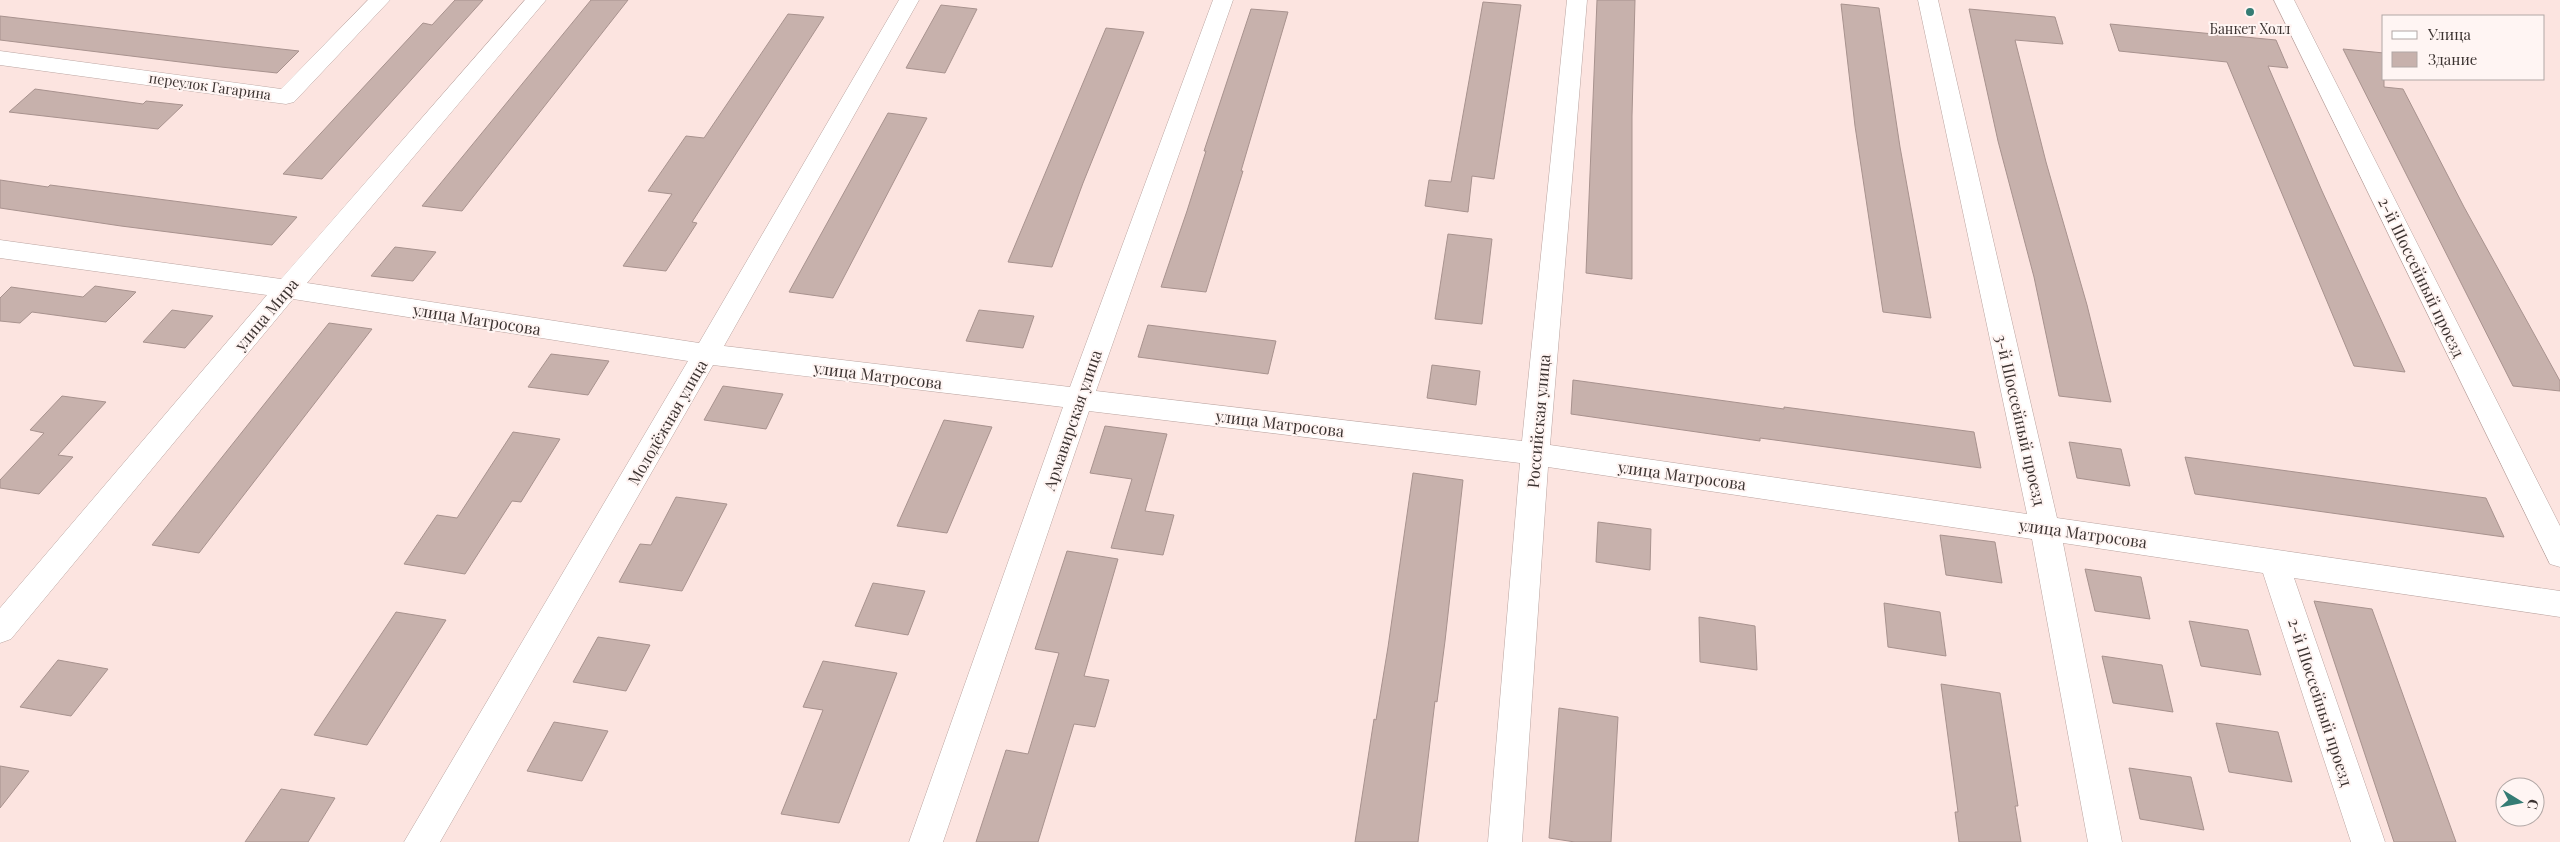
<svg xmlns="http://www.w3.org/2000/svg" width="2560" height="842" viewBox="0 0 2560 842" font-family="'Playfair Display',serif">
<rect width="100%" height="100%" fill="#fce4e0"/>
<path fill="#c7b1ac" stroke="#a8928e" d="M455,0H483L322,179L283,174L423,23L432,25Z
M591,0H628L462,211L422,206Z
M1597,0H1635L1632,116V279L1586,273Z
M1483,2L1521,5L1494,179L1472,176L1468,212L1425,206L1429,180L1451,182Z
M1841,4L1879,8L1900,147L1931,318L1883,312L1855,126Z
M941,5L977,9L945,73L906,68Z
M1251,9L1288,12L1241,171H1243L1235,197L1206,292L1161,287L1187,211L1206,151H1204Z
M1969,9L2055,17L2063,44L2015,40L2046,162L2087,305L2111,402L2059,396L2034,277L1998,141Z
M788,14L824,17L692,222L697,223L666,271L623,266L672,194L648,191L686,136L704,138Z
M0,16L263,47L299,51L277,73L221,67L0,40Z
M2110,24L2276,40L2288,68L2268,66L2322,191L2405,372L2354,366L2227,62L2119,51Z
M1106,28L1144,32L1083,183L1052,267L1008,262Z
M2343,49L2384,53V87L2403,89L2464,207L2560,381V391L2513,386Z
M35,89L143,104L146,101L183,105L158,129L9,112Z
M888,113L927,118L833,298L789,292Z
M0,180L48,187L50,185L297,217L272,245L121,226L0,208Z
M1448,234L1492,239L1482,324L1435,319Z
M395,247L436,252L413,281L371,276Z
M95,286L136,292L106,322L32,312L20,323L0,321V298L11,287L83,297Z
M172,310L213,316L185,348L143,342Z
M979,310L1034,316L1023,348L966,341Z
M329,323L372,329L199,553L152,545Z
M1148,325L1276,341L1268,374L1138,357Z
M551,354L609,361L588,395L528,387Z
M1432,365L1480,371L1476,405L1427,398Z
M1573,380L1784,409V407L1974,432L1981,468L1760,438V441L1571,414Z
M723,386L783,394L766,429L704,420Z
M62,396L106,402L58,455L73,457L39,494L0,488V480L44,433L30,430Z
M944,420L992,427L947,533L897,526Z
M1105,426L1167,434L1145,511L1174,515L1163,555L1111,548L1132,479L1090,473Z
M513,432L560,439L521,502L512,501L465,574L404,564L437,515L457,518Z
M2069,442L2121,449L2130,486L2077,478Z
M2185,457L2486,498L2504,537L2195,494Z
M1413,473L1463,480L1445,641L1437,702L1435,701L1418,842H1355L1374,719L1376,720L1388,647Z
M676,497L727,504L682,591L619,582L640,544L651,545Z
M1598,522L1651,529L1650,570L1596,562Z
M1940,535L1995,542L2002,583L1946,575Z
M1067,551L1118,559L1084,676L1109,680L1095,727L1074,724L1038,842H976L1006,750L1028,754L1059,653L1035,649Z
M2085,569L2141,577L2150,619L2095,611Z
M873,583L925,591L908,635L855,626Z
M2314,601L2372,609L2456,842H2394Z
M1884,603L1940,612L1946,656L1888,647Z
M396,612L446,620L367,745L314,735Z
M1699,617L1755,626L1757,670L1700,662Z
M2189,621L2248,630L2261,675L2201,666Z
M598,637L650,645L626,691L573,682Z
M2102,656L2162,665L2173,712L2113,703Z
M58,660L108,669L71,716L20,707Z
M823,661L897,673L839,823L781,814L823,710L803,707Z
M1941,684L2000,693L2018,806H2015L2021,842H1959L1955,812H1958Z
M1559,708L1618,717L1611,842H1575L1549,838Z
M554,722L608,731L582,781L527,771Z
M2216,723L2278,732L2292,782L2229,772Z
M0,766L29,771L0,808Z
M2129,768L2191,777L2204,830L2140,819Z
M281,789L335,798L308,842H245Z"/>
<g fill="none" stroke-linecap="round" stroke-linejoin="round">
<defs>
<path id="minor" d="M368,0H390L294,102L286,104L0,65V51L281,89Z
M525,0H546L307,283L699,343L899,0H919L724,346L1070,387L1213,0H1233L1096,391L1522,441L1567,0H1587L1550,445L2027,514L1918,0H1938L2057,518L2560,591V617L2294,578L2385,842H2351L2263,573L2063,543L2122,842H2088L2032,539L1548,467L1522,842H1488L1520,463L1089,411L943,842H909L1063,407L713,365L440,842H404L688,361L293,299L11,639L0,643V608L267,295L0,258V240L281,279Z
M2274,0H2294L2560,526V567L2550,564Z"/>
</defs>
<use href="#minor" stroke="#baa4a0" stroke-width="1"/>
<use href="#minor" fill="#fff" fill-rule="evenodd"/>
</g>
<circle fill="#357c74" stroke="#fff5f3" stroke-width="2" cx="2250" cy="12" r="5"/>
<g text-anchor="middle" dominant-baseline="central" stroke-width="4" stroke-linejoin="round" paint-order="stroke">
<g font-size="14" fill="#3c3331" stroke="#fff5f3">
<text x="2250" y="28">Банкет Холл</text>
</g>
<g font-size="14" fill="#3c3331" stroke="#fff5f3">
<text transform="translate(210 86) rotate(8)">переулок Гагарина</text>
</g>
<g font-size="16" fill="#3c3331" stroke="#fff5f3">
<text transform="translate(2422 277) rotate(64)">2-й Шоссейный проезд</text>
<text transform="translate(266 314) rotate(-50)">улица Мира</text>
<text transform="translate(477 319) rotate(9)">улица Матросова</text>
<text transform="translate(878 375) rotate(7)">улица Матросова</text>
<text transform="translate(1072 420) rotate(-71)">Армавирская улица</text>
<text transform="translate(2021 420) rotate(77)">3-й Шоссейный проезд</text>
<text transform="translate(1538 421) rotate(-85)">Российская улица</text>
<text transform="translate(667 422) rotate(-60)">Молодёжная улица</text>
<text transform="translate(1280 423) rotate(7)">улица Матросова</text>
<text transform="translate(1682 475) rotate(8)">улица Матросова</text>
<text transform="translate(2083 533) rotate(8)">улица Матросова</text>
<text transform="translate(2321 702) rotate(72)">2-й Шоссейный проезд</text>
</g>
</g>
<rect x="2382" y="15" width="162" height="65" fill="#fff5f3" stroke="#b1a7a5"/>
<rect x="2392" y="31" width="25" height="8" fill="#ffffff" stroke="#b1a7a5"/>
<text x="2428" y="40" font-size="15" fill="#3c3331">Улица</text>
<rect x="2392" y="52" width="25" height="15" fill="#c7b1ac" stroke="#b1a7a5"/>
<text x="2428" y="65" font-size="15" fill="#3c3331">Здание</text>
<g transform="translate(2520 802) rotate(100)"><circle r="24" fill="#fff5f3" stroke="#b1a7a5"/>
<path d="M0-4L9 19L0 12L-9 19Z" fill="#357c74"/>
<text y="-8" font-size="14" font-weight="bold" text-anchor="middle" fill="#3c3331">С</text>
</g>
</svg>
